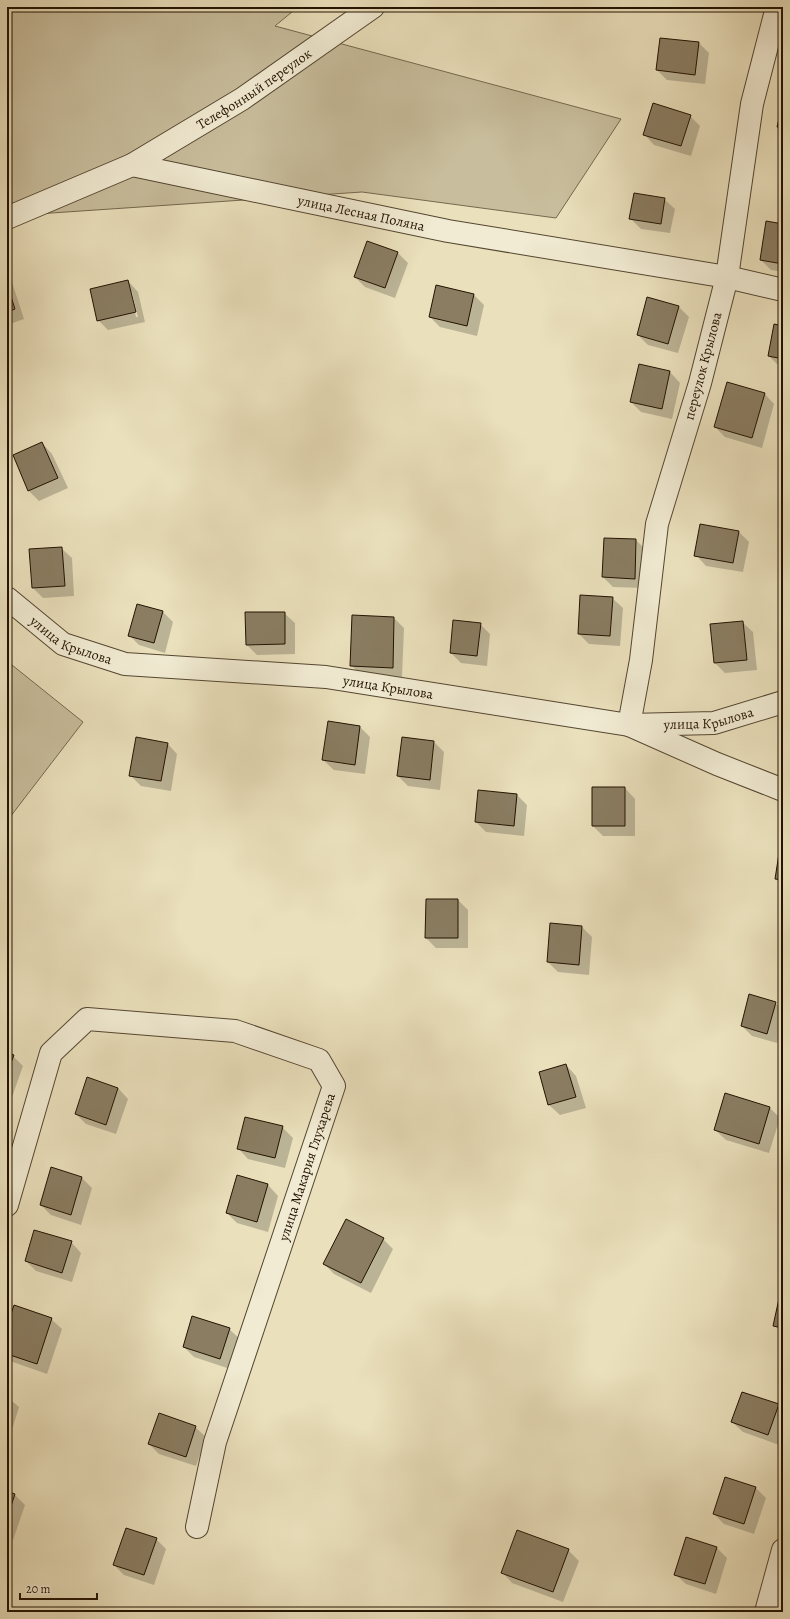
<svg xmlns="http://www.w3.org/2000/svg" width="790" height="1619" viewBox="0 0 790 1619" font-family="Alegreya,serif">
<rect width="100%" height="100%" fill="#eae0bc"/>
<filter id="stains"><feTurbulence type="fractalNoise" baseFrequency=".005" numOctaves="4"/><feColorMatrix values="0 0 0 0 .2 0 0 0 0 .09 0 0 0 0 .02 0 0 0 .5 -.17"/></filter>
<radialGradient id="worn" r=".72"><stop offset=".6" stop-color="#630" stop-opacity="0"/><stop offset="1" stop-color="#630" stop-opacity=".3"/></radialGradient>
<path fill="#c8bd9c" stroke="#75684e" d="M7,7H298L275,26L621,119L556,218L362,192L7,216Z
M7,661L83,722L7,821Z"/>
<path fill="#0003" fill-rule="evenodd" d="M699,43L709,53L705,84L667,80L657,70Z
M690,116L700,126L691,156L654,145L644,134Z
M664,199L675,209L670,233L641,229L630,218Z
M783,225V272L771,270L761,260Z
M397,252L408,263L395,298L365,287L355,277Z
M7,267L24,319L7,325Z
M128,281L138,292L145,322L108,330L98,320ZM130,292H132L138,317H136Z
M437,287L474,295L484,305L477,336L440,327L430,317Z
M679,307L689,317L678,353L648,345L638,335Z
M783,327V367L779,366L769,356Z
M639,365L670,372L680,383L672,419L641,412L631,402Z
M764,393L774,404L762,448L725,437L715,427Z
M42,443L52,454L68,488L39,501L29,491L14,456Z
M739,532L749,542L743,572L706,566L696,555Z
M636,540L646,550L645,588L613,587L603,577Z
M61,548L72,558L74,596L43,598L33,588Z
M612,598L623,608L620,646L589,644L579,634Z
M138,605L163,612L173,622L165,653L139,645L129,635Z
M284,613L295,623V654L257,655L247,645Z
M394,618L404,628L402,677L362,676L351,665Z
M742,622L753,632L757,670L725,673L715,663Z
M480,624L490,634L487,666L461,663L451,653Z
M329,722L360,727L370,737L365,774L334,770L323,760Z
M403,738L434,742L444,752L440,790L408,786L398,776Z
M167,743L177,754L171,791L141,786L130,775Z
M625,788L635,799V836H603L593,826Z
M479,791L517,795L527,805L524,836L486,832L476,822Z
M783,848V886L776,879Z
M458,900L468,910V948H436L426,938Z
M551,924L582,927L592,937L589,975L558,972L548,962Z
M775,1003L783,1010V1022L777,1043L752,1036L742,1026Z
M7,1054L13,1056L23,1066L12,1097L7,1096Z
M566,1065L576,1076L586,1108L560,1115L549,1105L540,1073Z
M118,1088L128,1099L116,1134L86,1124L76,1114Z
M770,1108L780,1118L769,1153L726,1140L715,1130Z
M282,1127L293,1138L285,1168L248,1159L238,1148Z
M52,1169L82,1178L92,1188L81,1225L51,1215L41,1205Z
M238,1177L268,1185L278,1196L268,1232L237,1223L227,1213Z
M383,1239L393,1249L371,1293L334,1274L324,1264Z
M71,1242L81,1253L72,1282L36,1271L26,1261Z
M783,1296V1334L774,1325Z
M51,1319L62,1329L47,1374L10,1361L7,1358V1329Z
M229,1329L240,1339L230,1369L194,1357L184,1347Z
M7,1397L19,1407L10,1436L7,1435Z
M778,1405L783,1410V1432L779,1445L743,1432L732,1422Z
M195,1427L206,1437L196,1466L159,1454L149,1444Z
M755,1487L766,1498L754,1534L724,1524L714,1514Z
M7,1492L15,1495L25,1505L13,1540L7,1537Z
M156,1539L166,1549L154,1585L124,1575L114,1565Z
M717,1548L727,1558L716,1594L686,1584L675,1574Z
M568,1550L579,1561L563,1602L512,1583L502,1572Z"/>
<path fill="#8a7d62" stroke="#221201" d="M660,38L699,42L695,75L656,70Z
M783,101V128L777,127Z
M653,103L691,115L681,146L643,135Z
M634,193L665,198L661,224L629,219Z
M766,221L783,224V264L760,260Z
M367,241L398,252L385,288L354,277Z
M128,280L136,312L97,321L90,289Z
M7,284L15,309L7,312Z
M436,285L474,294L467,326L429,317Z
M647,297L679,306L668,344L637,335Z
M774,324L783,326V359L768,356Z
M639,364L670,371L662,409L630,402Z
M727,382L765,393L752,438L714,427Z
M42,442L58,478L28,491L13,455Z
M700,524L739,531L733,563L694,556Z
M604,538L636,539L635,579L602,577Z
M62,547L65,586L32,588L29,549Z
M580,595L613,597L610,636L578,634Z
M137,604L163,611L154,643L128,636Z
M245,612H285V644L246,645Z
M352,615L394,617L393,668L350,666Z
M453,620L481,623L477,656L450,653Z
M743,621L747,660L714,663L710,624Z
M328,721L360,726L355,765L322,760Z
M136,737L168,743L161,781L129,776Z
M402,737L434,741L430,780L397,776Z
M592,787H625V826H592Z
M478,790L517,794L514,826L475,822Z
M780,847H783V880L775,879Z
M426,899H458V938H425Z
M550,923L582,926L579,965L547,962Z
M749,994L776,1002L767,1034L741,1026Z
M7,1053L14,1055L7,1073Z
M566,1064L576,1097L548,1105L539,1072Z
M87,1077L118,1088L106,1125L75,1114Z
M725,1093L770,1107L759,1144L714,1130Z
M245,1117L283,1126L275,1158L237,1149Z
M51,1167L82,1177L71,1215L40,1205Z
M237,1175L268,1184L257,1222L226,1213Z
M346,1219L384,1238L361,1283L323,1264Z
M34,1230L72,1241L62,1273L25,1261Z
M780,1294L783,1295V1328L773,1326Z
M14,1305L52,1318L37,1364L7,1354V1326Z
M192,1316L230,1328L220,1359L183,1347Z
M742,1392L779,1404L768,1435L731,1422Z
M159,1413L196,1426L186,1457L148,1444Z
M725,1477L756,1487L744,1524L713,1514Z
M7,1491L15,1494L7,1518Z
M126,1528L157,1538L144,1575L113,1565Z
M517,1530L569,1549L553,1592L501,1573Z
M686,1537L717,1547L705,1584L674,1575Z"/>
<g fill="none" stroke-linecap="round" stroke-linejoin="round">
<defs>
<g id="minor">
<path d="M777,7L752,104L727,277L700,383L657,524L641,660L629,725L717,764L783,790"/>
<path id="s1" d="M132,165L242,99L373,7"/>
<path id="s2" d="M7,218L132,165L448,231L727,277L783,290"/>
<path id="s3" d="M7,598L63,644L125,664L326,677L629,725L714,723L783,702"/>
<path d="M7,1205L51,1053L87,1019L235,1031L319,1060L334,1086L215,1442L197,1527"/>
<path d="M766,1612L783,1550"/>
</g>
</defs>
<use href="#minor" stroke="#544630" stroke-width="24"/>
<use href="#minor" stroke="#f1ebd3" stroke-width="22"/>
</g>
<g text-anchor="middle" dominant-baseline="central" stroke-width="3.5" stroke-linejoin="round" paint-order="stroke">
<g font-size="14" fill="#221201" stroke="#f1ebd3">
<text stroke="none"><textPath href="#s1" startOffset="144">Телефонный переулок</textPath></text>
<text stroke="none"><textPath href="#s2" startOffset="370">улица Лесная Поляна</textPath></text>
<text transform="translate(703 366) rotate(-75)">переулок Крылова</text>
<text stroke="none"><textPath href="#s3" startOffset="78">улица Крылова</textPath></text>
<text stroke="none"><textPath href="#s3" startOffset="402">улица Крылова</textPath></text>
<text stroke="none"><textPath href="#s3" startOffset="726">улица Крылова</textPath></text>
<text transform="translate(307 1167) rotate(-72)">улица Макария Глухарева</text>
</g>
</g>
<rect width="790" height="1619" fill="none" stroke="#eae0bc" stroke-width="24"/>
<rect x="8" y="8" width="774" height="1603" fill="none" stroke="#221201" stroke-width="2"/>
<rect x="12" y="12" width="766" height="1595" fill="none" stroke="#221201"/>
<path d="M20 1593v6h77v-6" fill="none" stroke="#221201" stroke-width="2"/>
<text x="26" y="1593" font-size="12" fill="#221201" stroke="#f1ebd3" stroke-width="3" paint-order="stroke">20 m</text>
<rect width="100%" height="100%" filter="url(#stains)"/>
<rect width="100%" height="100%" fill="url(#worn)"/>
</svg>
